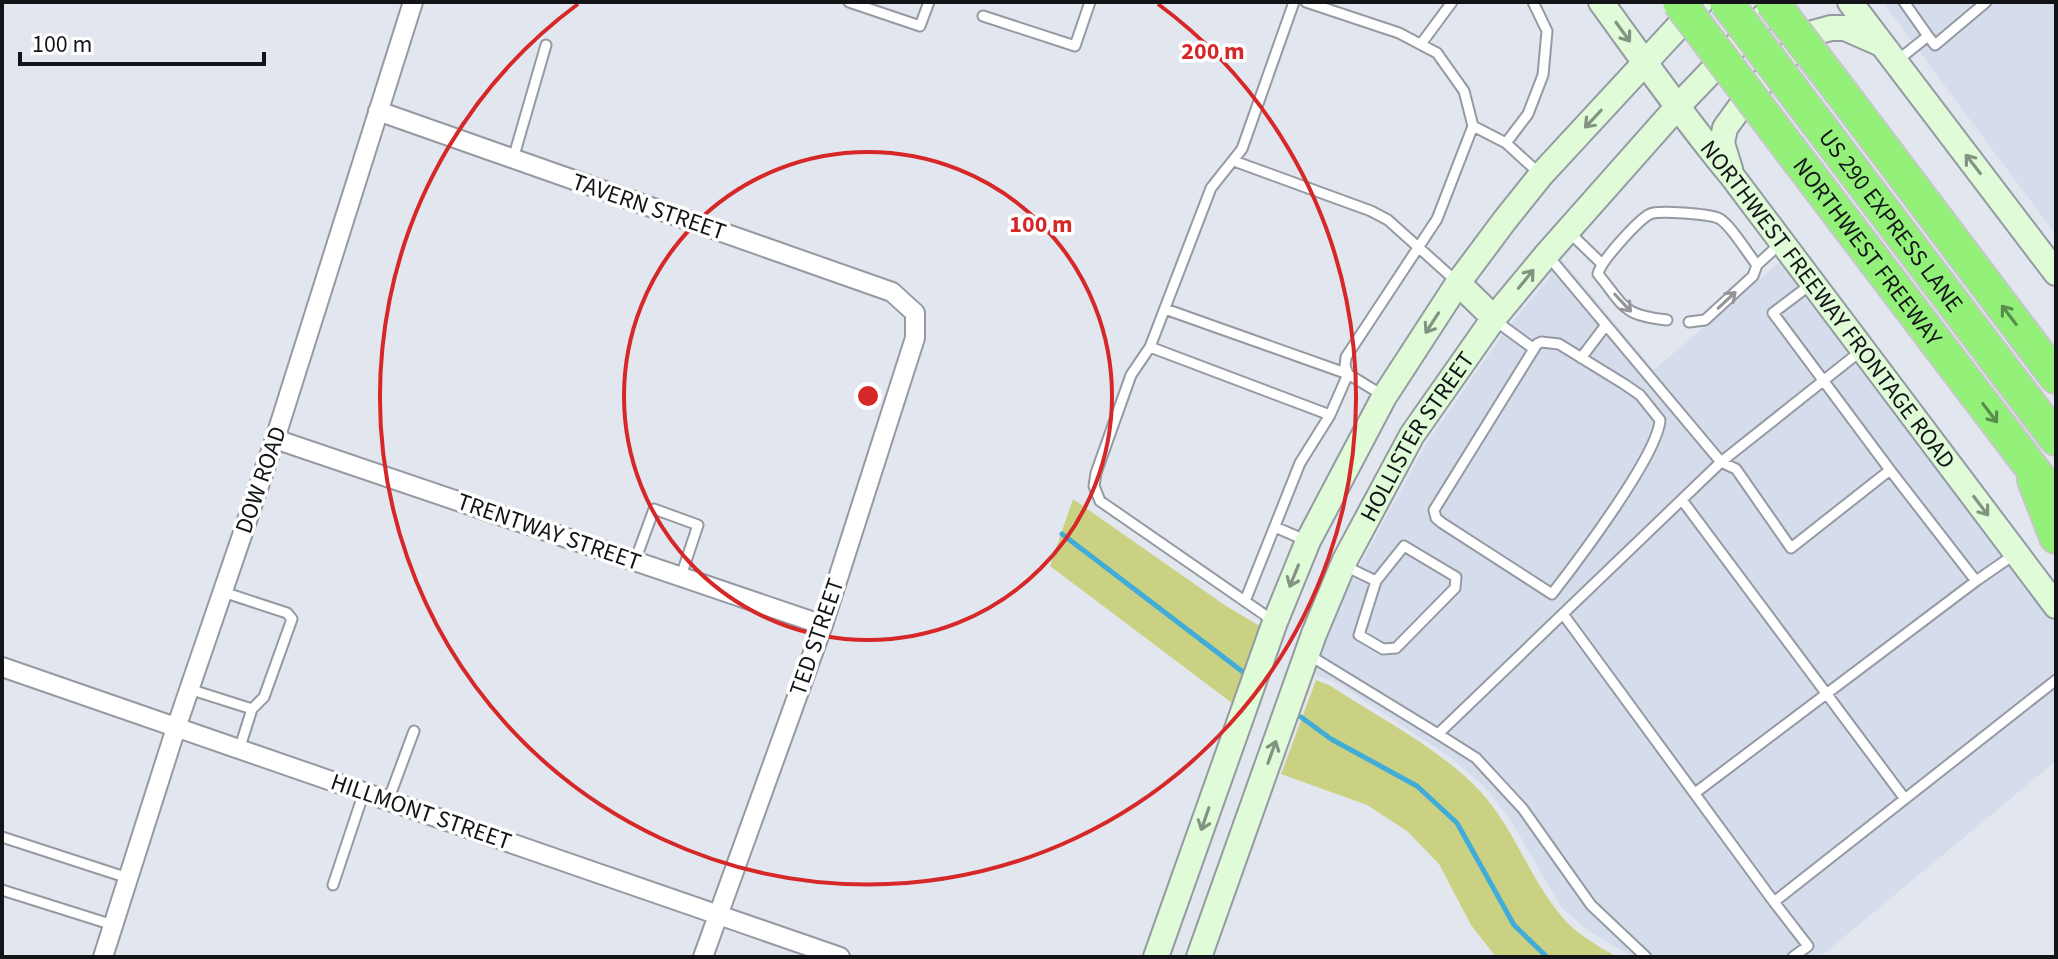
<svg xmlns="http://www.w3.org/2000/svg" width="2058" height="959" viewBox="0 0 2058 959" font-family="'Source Sans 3',sans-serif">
<rect width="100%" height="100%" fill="#e2e7ef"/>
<path fill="#d5dded" d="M1883,2H2056V235L1892,15Z
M1558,255L1654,370L1781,261L2056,614V761L1820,957H1633L1590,932L1561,907L1511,821L1484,786L1450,757L1337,683L1309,673L1323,633L1426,444L1507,328L1550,277L1549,265Z"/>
<path fill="#cbd182" d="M1073,499L1226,606L1263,628L1236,706L1050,566Z
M1316,680L1329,685C1379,718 1438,747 1479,790C1513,826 1528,875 1559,913C1574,933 1596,945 1617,957H1496L1471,925L1439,864L1407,831L1367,805L1281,774Z"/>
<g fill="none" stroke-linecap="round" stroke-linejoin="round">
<path stroke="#41acd7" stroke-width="5" d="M1062,534L1243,672
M1301,717L1331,739L1417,786L1457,823L1514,925L1547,957"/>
<defs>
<path id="lane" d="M849,2L920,26L929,2
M983,16L1075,46L1090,2
M1928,36L1935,45L1986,2
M1421,44L1452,2
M1898,60L1928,36L1904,2
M1473,126L1506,143L1541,175
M1506,143L1528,114L1543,75L1547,31L1533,2
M513,159L546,45
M1234,161L1371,211L1388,220L1456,281
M1569,232L1601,263
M1549,257L1721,462L1736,469L1791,548L1890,470L1773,313L1810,285
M1165,309L1348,374L1384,396
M1493,319L1534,349
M1667,320C1622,315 1625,307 1598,274C1600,262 1638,220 1650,214C1659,210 1708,214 1718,218C1729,222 1748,254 1757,265
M1689,322L1705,320L1753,276L1757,265L1781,243
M1541,342L1559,344L1624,384L1640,395L1660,420C1658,455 1576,563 1552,594L1442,523L1436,518L1434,510L1537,344Z
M1150,347L1330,415
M1581,358L1606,325
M1890,470L1976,581L2015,554
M1682,500L1905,799
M1275,527L1305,540
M635,561L654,509L698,525L681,576
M1343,565L1376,581L1404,546L1456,577L1455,588L1396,648L1383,649L1359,635L1376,581
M223,592L287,613L292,619L264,697L252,709L239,750
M1245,601L1300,463L1330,415L1348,374L1345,366L1346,357L1437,219L1473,126L1464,91L1437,53L1399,33L1306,2
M1563,614L1774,902L2056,680
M1275,622L1100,501L1094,486L1096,473L1131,375L1150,347L1211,188L1242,149L1294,2
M1309,655L1438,734L1721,462L1862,350
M189,689L252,709
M1438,734L1476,758L1523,809L1591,905L1646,957
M1695,793L1976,581
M388,801L414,731
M2,837L128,878
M333,885L364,792
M2,890L113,925
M1774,902L1808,946L1793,957"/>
<path id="street" d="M378,111L892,292L915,313V338L823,625L703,957
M275,439L823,625
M2,667L840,957
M103,957L176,728L275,439L413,2"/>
<g id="secondary">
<path id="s1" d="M1601,2C1644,61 1686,121 1732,176L2056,606"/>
<path d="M1850,2L2056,273"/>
<path d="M1730,169L1722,143L1725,128L1746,99L1809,34L1831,28H1845L1879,43"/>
<path d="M1458,283L1494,318"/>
<path d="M1156,957L1275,622L1308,541L1384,397L1458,283L1505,220L1541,175L1701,2"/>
<path id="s2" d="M1199,957L1314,634L1345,560L1412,435L1494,318L1547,254L1679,105L1778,2"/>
</g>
<g id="highway">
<path d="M1841,92L2056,377"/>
<path id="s3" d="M1815,120L2056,439"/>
<path id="s4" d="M1789,148L2056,500"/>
<path d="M2034,480L2056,537"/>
</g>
</defs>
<use href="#lane" stroke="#959aa2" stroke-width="13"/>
<use href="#street" stroke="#959aa2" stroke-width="22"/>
<use href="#secondary" stroke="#959aa2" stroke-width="28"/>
<use href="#highway" stroke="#c6c7c7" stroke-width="36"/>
<use href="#lane" stroke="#fff" stroke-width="9"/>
<use href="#street" stroke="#fff" stroke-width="18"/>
<use href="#secondary" stroke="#dffbd7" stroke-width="24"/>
<use href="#highway" stroke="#93f17a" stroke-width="32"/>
<defs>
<path id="highway-bridge" d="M1679,2L1789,148
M1726,2L1815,120
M1772,2L1841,92"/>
</defs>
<use href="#highway-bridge" stroke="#c6c7c7" stroke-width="36" stroke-linecap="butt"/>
<use href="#highway-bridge" stroke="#93f17a" stroke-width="32"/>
</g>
<defs><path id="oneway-shaft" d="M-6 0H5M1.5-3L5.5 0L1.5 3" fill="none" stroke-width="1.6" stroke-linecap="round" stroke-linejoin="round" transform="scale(2)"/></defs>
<g stroke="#839381">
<use href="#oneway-shaft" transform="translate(1623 32) rotate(54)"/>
<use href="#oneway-shaft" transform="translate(1593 119) rotate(133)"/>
<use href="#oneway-shaft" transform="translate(1973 164) rotate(-128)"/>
<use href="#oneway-shaft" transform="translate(1526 279) rotate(-51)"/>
<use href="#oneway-shaft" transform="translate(1432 323) rotate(123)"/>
<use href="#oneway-shaft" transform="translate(1981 506) rotate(53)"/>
<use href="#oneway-shaft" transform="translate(1294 576) rotate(112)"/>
<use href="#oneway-shaft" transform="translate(1272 752) rotate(-70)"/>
<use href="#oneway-shaft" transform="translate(1205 819) rotate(109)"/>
</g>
<g stroke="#959597">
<use href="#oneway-shaft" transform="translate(1727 300) rotate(-43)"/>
<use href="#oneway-shaft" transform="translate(1623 303) rotate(47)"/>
</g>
<g stroke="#598e4d">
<use href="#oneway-shaft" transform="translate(2009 315) rotate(-127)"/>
<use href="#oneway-shaft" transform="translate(1990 413) rotate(53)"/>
</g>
<g fill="none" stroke="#d62828" stroke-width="4">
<circle cx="868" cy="396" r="244"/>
<path d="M1158 4A488 488 0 1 1 578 4"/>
</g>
<g text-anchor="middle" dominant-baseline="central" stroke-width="7" stroke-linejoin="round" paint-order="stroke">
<g font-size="24" fill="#131417" stroke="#fff">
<text transform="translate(649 207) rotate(19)">TAVERN STREET</text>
<text stroke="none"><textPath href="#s3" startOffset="126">US 290 EXPRESS LANE</textPath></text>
<text stroke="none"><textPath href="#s4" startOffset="130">NORTHWEST FREEWAY</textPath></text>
<text stroke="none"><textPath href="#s1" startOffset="378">NORTHWEST FREEWAY FRONTAGE ROAD</textPath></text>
<text stroke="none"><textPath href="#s2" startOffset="566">HOLLISTER STREET</textPath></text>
<text transform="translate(261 480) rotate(-71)">DOW ROAD</text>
<text transform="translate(549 532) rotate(19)">TRENTWAY STREET</text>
<text transform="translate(817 637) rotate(-71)">TED STREET</text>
<text transform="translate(421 812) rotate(19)">HILLMONT STREET</text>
</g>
</g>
<circle cx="868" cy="396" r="12" fill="#d62828" stroke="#fff" stroke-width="4"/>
<g font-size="24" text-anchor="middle" font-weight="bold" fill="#d62828" stroke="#fff" stroke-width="7" stroke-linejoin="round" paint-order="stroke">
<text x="1213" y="59">200 m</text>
<text x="1041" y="232">100 m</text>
</g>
<rect width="2058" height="959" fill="none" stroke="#131417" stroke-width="8"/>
<path d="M20 52v12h244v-12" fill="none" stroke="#131417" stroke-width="4"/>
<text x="32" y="52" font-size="24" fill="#131417" stroke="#ffffff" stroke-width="6" paint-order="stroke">100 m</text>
</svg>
